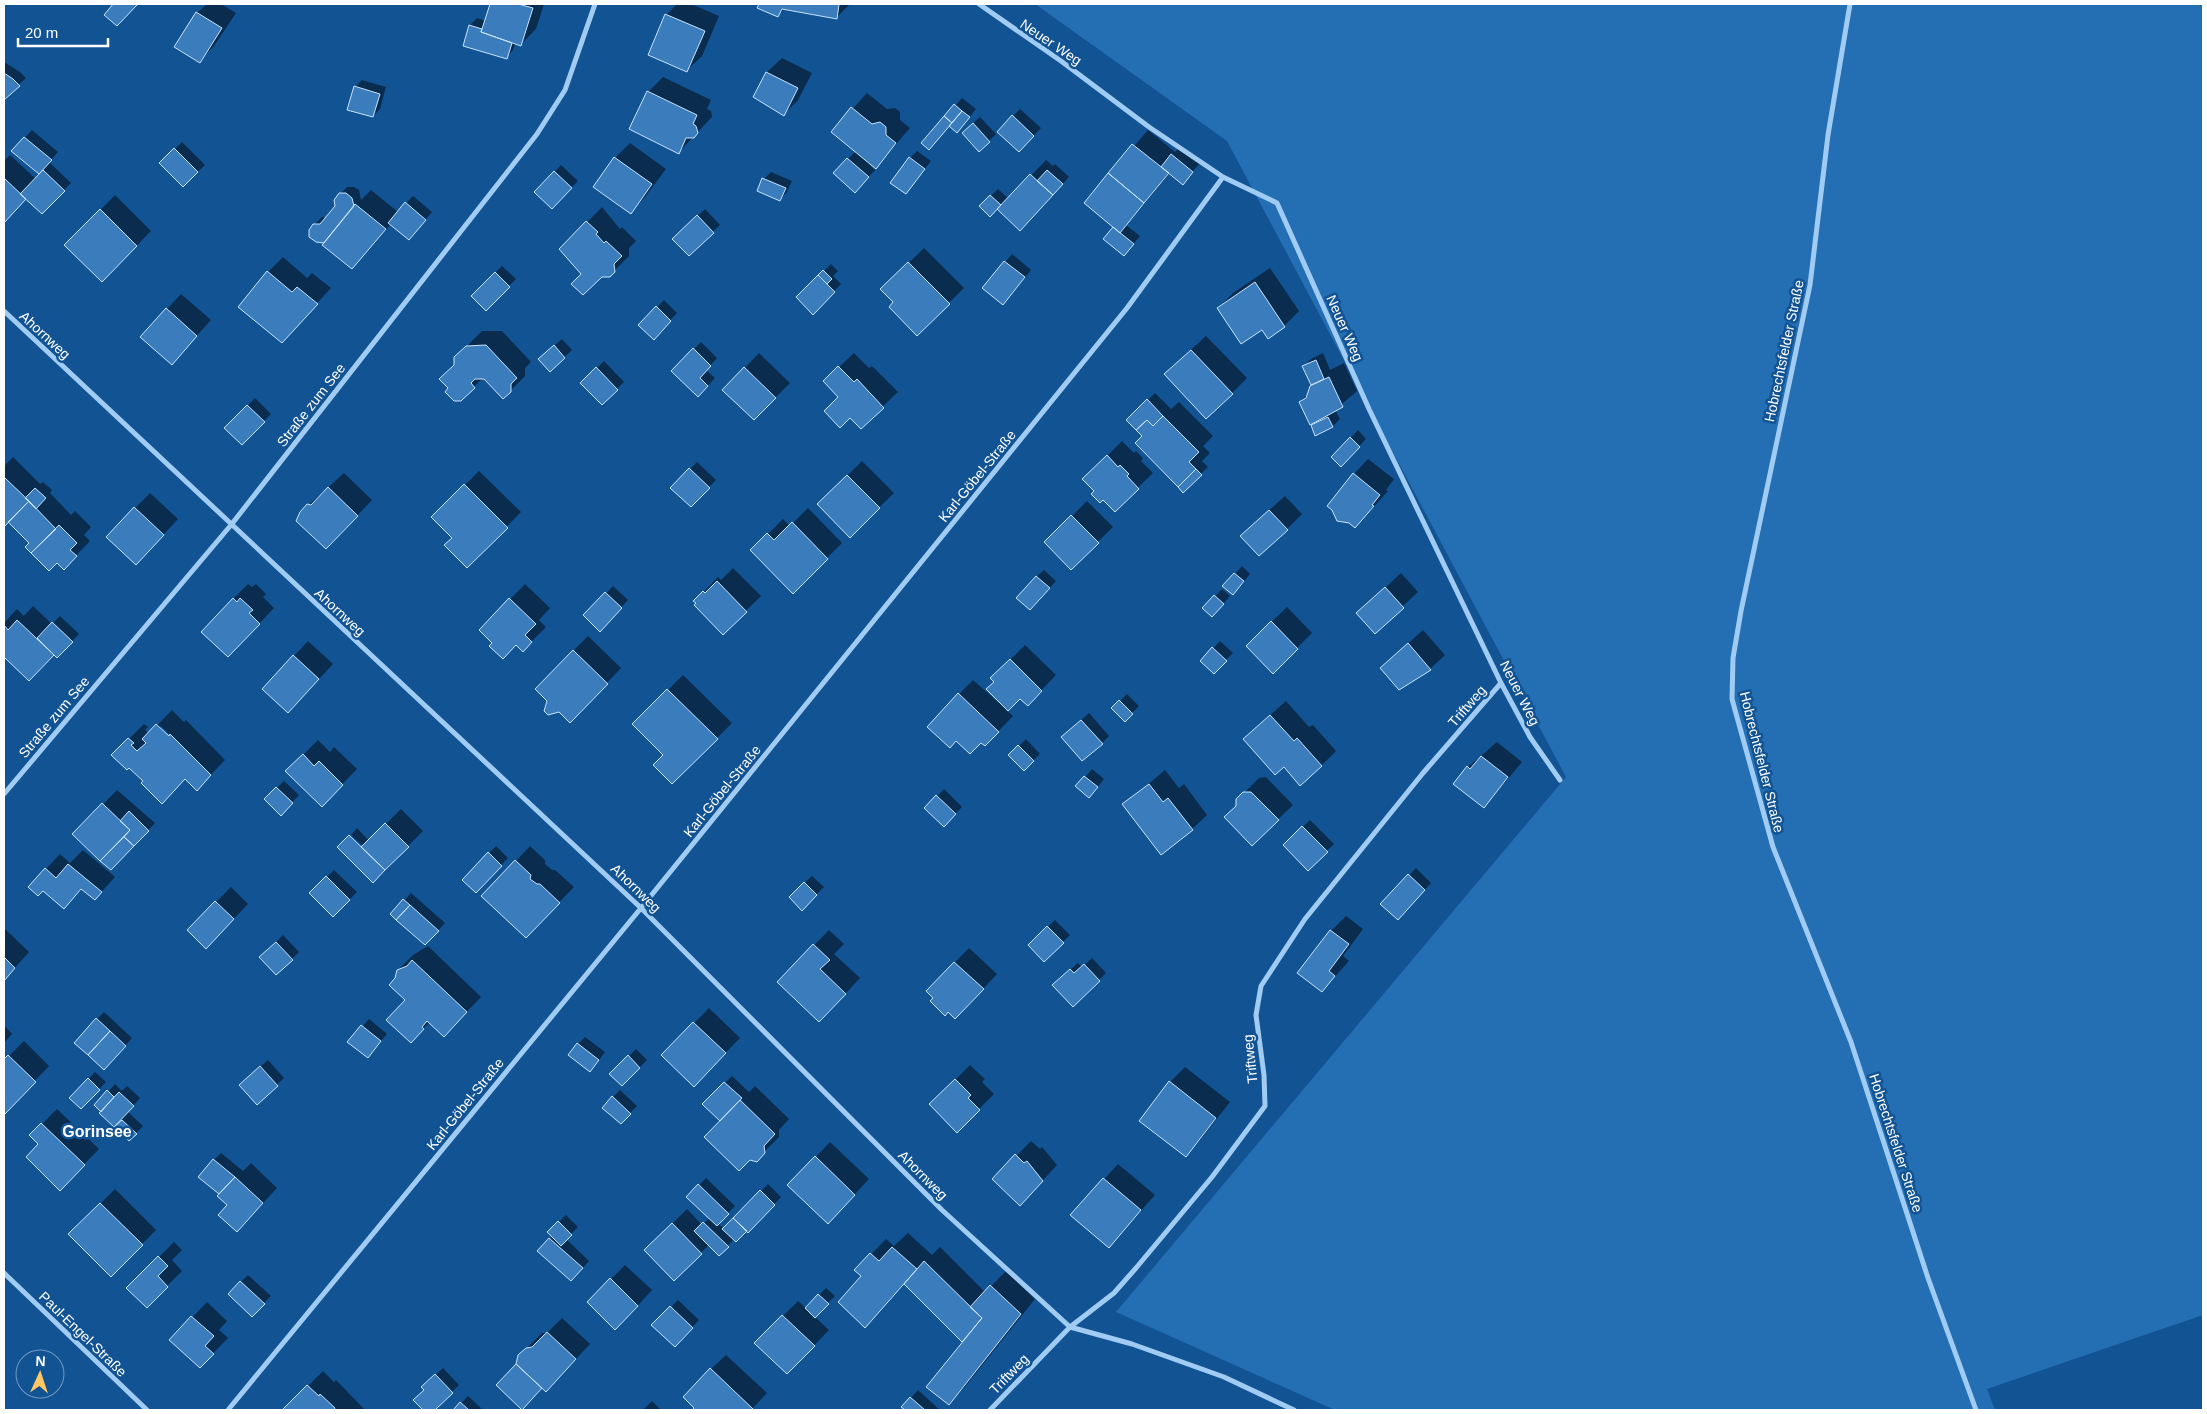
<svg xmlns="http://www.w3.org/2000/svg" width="2207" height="1414" viewBox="0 0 2207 1414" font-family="Helvetica,sans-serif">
<rect width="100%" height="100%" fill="#125394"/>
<path fill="#246eb3" d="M1035,4H2203V1315L1987,1389L1995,1410H1335L1116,1312L1566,777L1227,141Z"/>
<path fill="#0007" fill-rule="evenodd" d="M207,4H221L236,13L214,46L199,61L197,13Z
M491,4H544L536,29L521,44L516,42L513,50L506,58L470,25L477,18L486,21Z
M677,4H691L719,16L702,56L687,70L649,55L666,15Z
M760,4H850L837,17L785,9L778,15L759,7Z
M782,58L812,73L798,100L783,115L754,97L767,72Z
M4,62L20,72L26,78L4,98Z
M663,77L711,100L707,109L711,111L712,117L679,152L648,92Z
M362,80L386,87L380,109L373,116L355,87Z
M867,93L887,109L895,108L900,112V120L910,128L876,167L871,163L869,164L875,170L862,184L834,173L856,151L832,132Z
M962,98L976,109L964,124L950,125L923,143Z
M1020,109L1041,128L1026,144L998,132Z
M980,117L996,134L989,141L970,126Z
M32,130L58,152L49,162L71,183L42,212L27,198L4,221V161L10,155L36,179L40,174L13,151Z
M1148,130L1175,152L1179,148L1199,164L1183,183L1170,173L1126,225L1140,236L1124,255L1114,227L1085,203Z
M182,142L205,165L183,186L161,163Z
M630,143L666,169L645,197L631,212L615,158Z
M917,151L931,161L906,193L910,158Z
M1046,160L1053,166L1055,164L1069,177L1035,214L980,206L998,189L1009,199Z
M561,165L578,181L552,207L535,192Z
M771,172L792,181L787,192L780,199L764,179Z
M347,187H354L359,190L361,200L371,190L398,212L413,196L432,212L409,239L391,224L352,268L326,242L314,225L322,217L327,218L336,206L340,194Z
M115,195L151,231L102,281L66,245Z
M602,207L620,229L622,227L636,241L629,248V256L609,276L583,274L561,249Z
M705,209L720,225L689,254L674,239Z
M924,248L964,288L917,334L895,302L882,289Z
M1012,254L1031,270L1010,296L983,288Z
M283,257L307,278L312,273L331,288L296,326L268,272Z
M831,264L838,271L833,276L841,284L813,313L798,297Z
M502,266L516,279L486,309L472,296Z
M1270,268L1299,311L1284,326L1262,328L1218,308L1233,293Z
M181,294L211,320L171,364L167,309Z
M664,300L677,313L653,338L640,325Z
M482,331H502L531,362L525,368V376L510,391L483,378L460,400L449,388L455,358Z
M1206,336L1247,378L1232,393L1180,360Z
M562,339L572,350L550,370L547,352Z
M701,342L717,358L706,370L715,378L705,389L673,371Z
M759,353L790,383L754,419L724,390Z
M854,353L869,368L872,366L898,392L861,427L839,397L824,381Z
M1323,353L1330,370L1344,363L1357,391L1335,410L1340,419L1333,426L1316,434L1312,425L1316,421L1300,402L1309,393L1313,385L1304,366L1311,359Z
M604,361L624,382L602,404L582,383Z
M1155,393L1171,409L1179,402L1213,436L1203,446L1210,453L1202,461L1208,467L1183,491L1144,436L1128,420Z
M255,398L271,414L242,443L226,428Z
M1358,430L1366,439L1341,465L1332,457Z
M1122,441L1134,453L1136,451L1143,458L1141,461L1153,473L1115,510L1084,479Z
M13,457L40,484L43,482L52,490L50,493L71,515L75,511L91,527L84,535L90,541L64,568L31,543L8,521L4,525V466Z
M1368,459L1394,479L1386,490L1388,491L1370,511L1354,474Z
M862,461L894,493L850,536L819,504Z
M697,462L716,480L691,506L672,488Z
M479,471L521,512L467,567L453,538L433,517Z
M344,473L372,500L341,533L301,512Z
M150,493L178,519L150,549L135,508Z
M1285,496L1302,514L1287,529L1257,521Z
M1087,501L1113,527L1071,568L1046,542Z
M808,508L842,543L793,592L752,550L783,519L790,526Z
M1242,566L1250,574L1240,586L1235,574Z
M733,568L761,596L723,633L695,601L718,577L721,580Z
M1044,570L1056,581L1037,602L1036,577Z
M1401,573L1418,592L1375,632L1373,599Z
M248,584L252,587L256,584L266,594L263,597L274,608L243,641L233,599Z
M525,584L550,608L539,620L546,627L523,650L516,644L494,643L480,630Z
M613,586L628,600L600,630L585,615Z
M1222,589L1230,596L1219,609L1204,608Z
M33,606L52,624L60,616L79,634L57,657L54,653L29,679L4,655V623L17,609L24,616Z
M1287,607L1312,633L1273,672L1262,631Z
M1423,630L1445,655L1430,669L1381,668Z
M588,636L621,668L585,706L573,651Z
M308,641L333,664L303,696L294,656Z
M1220,641L1233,653L1214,672L1202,661Z
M1025,645L1056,675L1028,704L1020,697L1006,710L1013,716L985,745L959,694L973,680L999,703L1000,701L995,682L992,678Z
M683,675L732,723L672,783L665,754L634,724Z
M1127,694L1139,706L1125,720L1113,708Z
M1286,701L1309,727L1313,725L1336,751L1321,766L1260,724Z
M172,710L184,722L186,720L225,760L197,789L186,778L145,781L129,766L113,755L144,724L148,727L145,730L149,734ZM161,726L174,739L172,741L159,728Z
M1089,713L1109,736L1102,743L1070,730Z
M1026,739L1040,754L1024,769L1010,755Z
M318,740L330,752L334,747L357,769L322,805L287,771Z
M1497,742L1522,762L1484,807L1468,767Z
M1092,769L1104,779L1096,789L1077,786Z
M1165,770L1179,788L1184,784L1207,815L1192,829L1124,805Z
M1266,777L1293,805L1252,844L1237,806V800L1259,778Z
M284,781L299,795L281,814L266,799Z
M944,789L962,807L944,825L926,808Z
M117,790L155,823L111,869L74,834Z
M401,809L423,831L373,881L363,846L351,835L357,828L369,841Z
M1310,820L1334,844L1308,869L1284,845Z
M496,846L508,858L476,891L489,853Z
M530,846L545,860V864L552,870H555L574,887L540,922L516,861Z
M83,850L115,877L95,899L82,889L64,907L46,869L60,854L70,863Z
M1416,868L1431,883L1405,911L1382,904Z
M334,870L357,892L333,916L311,893Z
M812,876L824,887L802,909L790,897Z
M231,887L248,904L221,932L216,902Z
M411,893L445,923L432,937L392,914Z
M1346,916L1363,929L1343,956L1349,961L1322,991L1299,973L1331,931Z
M1055,920L1070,935L1044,960L1029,945Z
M4,928L29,952L4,980Z
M829,930L844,944L834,954L860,978L834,1006L779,981Z
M283,935L299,952L292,959L268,950Z
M428,946L481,997L459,1020L430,1022L411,1041L407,1000L396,979L398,970L413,955Z
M969,948L997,974L970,1003L935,998L927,991Z
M1092,958L1106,973L1099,980L1061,978L1078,963L1082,967Z
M709,1008L740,1038L709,1070L663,1055Z
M104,1012L132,1038L111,1062L97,1019Z
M369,1019L387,1034L367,1057L349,1042Z
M4,1025L12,1034L4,1043Z
M585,1037L605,1052L597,1063L578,1044Z
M24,1041L49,1066L4,1113V1061Z
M636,1049L647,1060L622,1085L611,1074Z
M268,1060L284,1078L257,1103L247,1078Z
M970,1065L985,1079L982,1082L994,1094L957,1131L931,1104Z
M1185,1067L1230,1102L1200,1140L1186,1155L1170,1082Z
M95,1072L106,1082L81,1108L71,1098Z
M732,1076L749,1092L755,1086L789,1119L779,1130V1137L756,1160L704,1104Z
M115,1084L122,1091L127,1086L140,1098L128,1112L143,1126L129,1140L101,1113L103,1112L96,1105Z
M620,1090L637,1106L621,1122L613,1097Z
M57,1109L99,1149L60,1189L40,1144L31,1135Z
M1031,1141L1040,1149L1042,1147L1057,1165L1035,1189L994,1179Z
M830,1142L869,1179L843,1207L816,1157Z
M221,1153L243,1171L251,1163L277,1188L252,1215L229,1205L221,1194L214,1160Z
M1118,1164L1155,1195L1109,1246L1072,1215Z
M706,1178L735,1206L718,1223L724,1229L768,1184L781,1197L748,1231L747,1229L734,1239L719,1255L709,1245L674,1279L646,1250L687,1209L702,1225L710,1218L688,1197Z
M115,1189L156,1230L111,1275L70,1234Z
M566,1215L578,1227L566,1239L589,1261L578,1273L539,1251L553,1236L549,1232Z
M908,1233L932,1255L940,1247L985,1292L1006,1271L1035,1299L964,1388L949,1403L964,1342L905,1283L880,1311L863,1276L856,1270L886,1239L894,1246Z
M174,1242L182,1250L172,1260L182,1271L147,1306L128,1288Z
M625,1265L652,1290L630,1314L611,1279Z
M248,1275L271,1296L252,1315L229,1294Z
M826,1288L835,1296L814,1316L829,1330L787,1373L756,1343L798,1301L806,1308Z
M678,1300L699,1320L675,1346L653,1325Z
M207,1302L227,1321L219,1330L228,1338L200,1367L171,1340Z
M562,1318L590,1344L561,1375L543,1387L520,1362L519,1356L542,1333H547Z
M726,1355L767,1393L751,1410H693L711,1369Z
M443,1368L459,1385L433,1410H425L415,1400L426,1390L423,1387Z
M323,1371L334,1382L336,1380L365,1410H284Z
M918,1390L940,1410H907L903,1407Z
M468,1396L483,1410H455Z
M652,1401L661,1410H643Z"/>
<path fill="#3b7dbc" stroke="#c8e3fd" d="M113,4H138L117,26L104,15Z
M490,4H518L533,8L521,46L481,32Z
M759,4H839L837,19L782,9L778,17L757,8Z
M196,12L222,28L200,63L174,47Z
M665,14L705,31L687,72L648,55Z
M469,25L482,29L481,32L512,43L507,59L463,46Z
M766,72L798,88L784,116L753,97Z
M4,73L13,79L20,86L4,100Z
M354,86L380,94L373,117L347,110Z
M647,91L697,115L693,124L696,126L698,133L694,138H686L679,154L629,129Z
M954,104L962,111L952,123L944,116Z
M851,107L872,124L880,122L886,127V135L896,143L876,169L831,132Z
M962,111L970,117L957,133L949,126Z
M1012,115L1034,136L1019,152L997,132Z
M944,116L952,123L929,150L921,143Z
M973,123L990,142L979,152L962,133Z
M24,137L52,160L39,174L11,151Z
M1132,144L1169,173L1144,203L1108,173Z
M174,148L198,172L183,187L159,163Z
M1171,154L1193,172L1183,185L1161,167Z
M614,157L652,184L631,214L593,187Z
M909,157L925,169L906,194L890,183Z
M847,158L869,177L855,193L833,173Z
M43,170L65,191L42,214L20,194Z
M1047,170L1063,184L1053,195L1037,181Z
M554,171L572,188L552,209L534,192Z
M1108,173L1144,203L1120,233L1084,203Z
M1030,174L1053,195L1020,231L997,209Z
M4,178L26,199L4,223Z
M762,178L786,188L780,201L757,191Z
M339,193H346L352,198L354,206L324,243L316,242L309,237V230L313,224H320L335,206L334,200Z
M990,195L1001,205L990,217L979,206Z
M405,202L426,220L409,240L388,223Z
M355,204L386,229L352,269L322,245Z
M100,209L137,246L102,282L64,245Z
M697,215L714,233L689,256L672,239Z
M586,221L598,232L596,234L604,243L606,241L622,256L614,264L615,272L610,277H602L583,295L571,284L581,274L559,249Z
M1113,227L1134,244L1124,256L1103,239Z
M1004,261L1025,277L1003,305L982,288Z
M908,262L950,304L917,336L889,307L893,302L880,289Z
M823,270L832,279L827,284L818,275Z
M267,271L292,292L297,287L318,304L282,343L238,307Z
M495,272L510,287L486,311L471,296Z
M818,275L835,292L813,315L796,297Z
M1255,282L1285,327L1268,339L1262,330L1241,344L1217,308Z
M656,306L671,321L654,340L638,325Z
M166,308L197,336L172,365L140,337Z
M486,345L517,378L511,384V392L503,399L484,379H475L471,383L475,388L461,401H454L445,392L448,388L439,379L454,365V357L466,346Z
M554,345L565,358L550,372L538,359Z
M693,348L711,366L700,378L708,386L698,397L671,371Z
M1191,350L1233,394L1206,419L1164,374Z
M1316,360L1324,379L1311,385L1302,366Z
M838,366L854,382L857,379L884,408L861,429L850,418L840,428L824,411L838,397L823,381Z
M596,367L618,390L602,405L580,383Z
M744,367L776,398L754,420L722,390Z
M1329,377L1343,407L1310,425L1299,402L1306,398L1310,386Z
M1147,399L1163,416L1153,426L1147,420L1136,430L1126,420Z
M247,405L265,422L242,445L224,428Z
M1163,416L1199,452L1189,462L1196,469L1178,487L1135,443L1142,436L1136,430L1147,420L1153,426Z
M1328,417L1333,427L1315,436L1311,425Z
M1350,437L1360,447L1341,467L1331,457Z
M1107,455L1118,467L1120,465L1129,474L1127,476L1139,489L1115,512L1103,500L1100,503L1091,494L1094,491L1082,479Z
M689,468L710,488L691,507L670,488Z
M1196,469L1202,475L1183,493L1178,487Z
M1353,473L1380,495L1372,505L1374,506L1355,528L1349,523L1337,521L1332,510L1327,506Z
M847,475L880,508L850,538L817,504Z
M4,477L29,501L4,527Z
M464,484L508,528L467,568L444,545L452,538L431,517Z
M328,487L358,516L326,549L296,521L300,512L307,504L311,505Z
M35,488L46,498L36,509L25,498Z
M29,501L56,529L31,553L25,547L29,543L8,522Z
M134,507L164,535L136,565L106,537Z
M1269,510L1288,530L1259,556L1240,536Z
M1071,515L1099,543L1071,570L1044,542Z
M792,522L828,559L793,594L750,550L767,533L774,540Z
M59,525L77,543L70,550L77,556L64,570L57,563L49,571L31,553Z
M1234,573L1244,581L1233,595L1222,586Z
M1036,576L1050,588L1030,610L1016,598Z
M717,581L747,612L723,635L694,605L696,603L693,601L703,591L705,593Z
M1385,587L1404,608L1375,634L1356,613Z
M605,592L622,608L600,632L583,615Z
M1214,595L1224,604L1212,617L1202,608Z
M233,598L237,602L240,598L253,610L249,613L260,624L228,657L201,632Z
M509,598L536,624L525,635L532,642L523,652L516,645L503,659L489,646L492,643L479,630Z
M17,620L54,655L29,681L4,657V625L8,630Z
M1271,621L1298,649L1273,674L1246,646Z
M52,622L73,642L57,658L37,638Z
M1408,643L1431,670L1399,690L1380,668Z
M1212,647L1227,661L1214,674L1200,661Z
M573,650L608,684L570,723L559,712L548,715L544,711L547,701L535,689Z
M293,655L319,679L288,713L262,689Z
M1010,659L1042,691L1028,706L1020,699L1008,711L986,689L994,682L990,678Z
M667,689L718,739L672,784L653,765L663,755L632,724Z
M958,693L999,732L985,746L981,743L970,754L956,741L950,748L927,727Z
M1119,700L1133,714L1125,722L1111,708Z
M1270,715L1294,741L1297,738L1322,766L1300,786L1284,767L1275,775L1243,739Z
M1081,720L1103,744L1082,761L1061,737Z
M156,724L169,736L170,734L211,775L197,791L185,779L162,804L141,783L143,781L129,768L127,770L111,755L128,738L134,743L131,745L137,751L146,743L142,739Z
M1018,745L1034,761L1024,771L1008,755Z
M303,754L314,766L319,761L343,785L322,807L285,771Z
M1481,756L1508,777L1484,808L1453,784L1467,766L1470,769Z
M1084,776L1098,787L1089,798L1075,786Z
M1149,784L1163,802L1168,798L1193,830L1161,855L1122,804Z
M276,787L293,803L281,816L264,799Z
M1243,792H1251L1279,820L1252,846L1224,817L1236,806V799Z
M936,795L956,814L944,827L924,808Z
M102,803L130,830L100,861L72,834Z
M129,811L149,831L134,846L124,837L130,830L120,821Z
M385,823L409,847L385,870L361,847Z
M1302,826L1328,852L1308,871L1283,845Z
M349,835L385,870L373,883L337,847Z
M124,837L134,846L111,870L100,861Z
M488,852L502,866L476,893L462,880Z
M515,860L531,875L530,879L537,884H540L560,903L526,938L481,896Z
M68,864L102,892L95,900L81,889L64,909L43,891L38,896L28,887L45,868L56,878Z
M1408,874L1425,890L1398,920L1380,904Z
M326,876L350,900L333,917L309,893Z
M804,882L817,895L802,911L789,897Z
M403,899L410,905L396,920L390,914Z
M215,901L234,919L206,949L187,930Z
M410,905L439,931L425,945L396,920Z
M1047,926L1064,943L1044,962L1028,945Z
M1330,930L1349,944L1329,971L1335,976L1322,992L1297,973Z
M276,942L293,960L276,975L259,957Z
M813,944L830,960L820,969L846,994L819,1022L777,982Z
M4,957L15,968L4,981Z
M412,960L467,1012L444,1037L427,1021L422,1027L424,1029L411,1043L386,1020L405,1000L389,985L395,978L397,970L407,966Z
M954,962L984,989L955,1019L948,1012L945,1016L930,1001L933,998L926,991Z
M1084,964L1100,981L1073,1007L1052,985L1070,969L1074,973Z
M96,1018L110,1031L88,1055L74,1043Z
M693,1022L726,1053L694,1087L661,1055Z
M361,1025L381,1041L368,1058L347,1042Z
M110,1031L126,1046L104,1070L88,1055Z
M577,1043L599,1060L590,1072L568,1055Z
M8,1055L36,1082L4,1115V1059Z
M628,1055L640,1068L622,1086L609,1074Z
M260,1066L278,1086L257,1105L239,1085Z
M88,1078L100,1090L81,1109L69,1098Z
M955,1079L971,1095L968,1098L980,1110L957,1133L929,1104Z
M1169,1081L1216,1118L1186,1157L1139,1121Z
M724,1082L742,1098L720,1121L702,1104Z
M107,1090L114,1097L101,1112L94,1105Z
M119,1092L134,1106L114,1127L99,1113Z
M612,1096L631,1114L621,1124L602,1108Z
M740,1100L775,1134L764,1146L765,1153L757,1162L750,1160L739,1171L704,1137Z
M122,1120L137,1134L129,1141L114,1127Z
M41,1123L85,1165L60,1191L26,1157L38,1144L29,1135Z
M1015,1154L1024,1163L1027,1161L1043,1181L1020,1206L992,1179Z
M815,1156L855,1195L828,1224L787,1185Z
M213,1159L235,1177L219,1194L198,1177Z
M235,1177L263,1203L237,1232L218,1215L227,1205L217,1196Z
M1103,1178L1141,1210L1109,1248L1070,1215Z
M698,1184L729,1214L717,1226L686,1197Z
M760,1190L775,1205L748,1233L733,1218Z
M100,1203L143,1245L111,1277L68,1234Z
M733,1218L747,1231L736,1242L722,1229Z
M558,1221L572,1235L561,1246L547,1232Z
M703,1222L729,1247L719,1256L694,1231Z
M672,1223L702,1254L674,1281L644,1250Z
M549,1238L583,1268L571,1281L537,1251Z
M892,1247L917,1269L865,1328L838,1302L861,1276L854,1270L870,1253L879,1261Z
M158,1256L168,1266L158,1276L168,1287L147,1308L126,1288Z
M924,1261L982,1318L962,1342L904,1284Z
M610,1278L638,1306L615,1330L587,1302Z
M240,1281L265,1304L252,1317L228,1294Z
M990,1285L1021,1314L949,1405L926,1387L982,1318L970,1307Z
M818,1294L829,1304L815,1318L805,1308Z
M670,1306L693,1328L675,1347L651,1325Z
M782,1315L815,1346L787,1374L754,1343Z
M191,1316L214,1336L205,1346L214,1354L200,1368L169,1340Z
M547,1332L576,1359L546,1392L516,1364L518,1355L526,1348L532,1347Z
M516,1364L542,1388L522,1410L496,1385Z
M710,1368L753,1409L752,1410H692L694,1408L683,1397Z
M435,1374L453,1393L435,1410H423L413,1400L424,1390L421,1387Z
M307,1385L319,1396L320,1394L335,1408L334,1410H282Z
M910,1397L925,1410H905L901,1407Z
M460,1402L469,1410H453Z"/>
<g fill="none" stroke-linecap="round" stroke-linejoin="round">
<path stroke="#a0cbf3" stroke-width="5" d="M979,4L1061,61L1149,127L1223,177L1277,203L1369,409L1501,683L1530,737L1560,780
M1850,4L1828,135L1810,285L1741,611L1733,658L1732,699L1773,847L1851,1042L1928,1278L1976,1410
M4,311L641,908L942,1210L1070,1327L1132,1344L1224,1377L1294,1410
M4,794L231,525L537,134L565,90L595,4
M4,1273L147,1410
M228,1410L641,908L1127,308L1223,177
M990,1410L1070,1327L1114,1293L1136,1268L1212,1177L1265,1106L1264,1075L1256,1015L1261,986L1305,919L1423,773L1501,683"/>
</g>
<g text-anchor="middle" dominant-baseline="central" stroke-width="5" stroke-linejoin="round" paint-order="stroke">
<g font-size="14" fill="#fff" stroke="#125394">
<text transform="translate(1051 42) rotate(34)">Neuer Weg</text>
<text transform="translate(1345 328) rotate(66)">Neuer Weg</text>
<text transform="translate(45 335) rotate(43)">Ahornweg</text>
<text transform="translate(1784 351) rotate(-78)">Hobrechtsfelder Straße</text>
<text transform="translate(311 405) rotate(-52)">Straße zum See</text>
<text transform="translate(977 476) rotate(-51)">Karl-Göbel-Straße</text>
<text transform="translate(340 612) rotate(43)">Ahornweg</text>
<text transform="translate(1520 693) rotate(63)">Neuer Weg</text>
<text transform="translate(1467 706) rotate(-49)">Triftweg</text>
<text transform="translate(54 717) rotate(-50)">Straße zum See</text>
<text transform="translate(1762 762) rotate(76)">Hobrechtsfelder Straße</text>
<text transform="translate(722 791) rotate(-51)">Karl-Göbel-Straße</text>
<text transform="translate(636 888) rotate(44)">Ahornweg</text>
<text transform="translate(1250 1059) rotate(-96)">Triftweg</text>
<text transform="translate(465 1104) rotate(-51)">Karl-Göbel-Straße</text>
<text transform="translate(1896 1143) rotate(72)">Hobrechtsfelder Straße</text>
<text transform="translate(923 1175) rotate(45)">Ahornweg</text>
<text transform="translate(83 1334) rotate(44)">Paul-Engel-Straße</text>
<text transform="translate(1009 1374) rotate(-46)">Triftweg</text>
</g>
<g font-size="16" font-weight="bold" fill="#fff" stroke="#125394">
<text x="97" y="1131">Gorinsee</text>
</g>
</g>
<rect width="2207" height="1414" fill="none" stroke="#ffffff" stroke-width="10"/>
<g transform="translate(40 1374) rotate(3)"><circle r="24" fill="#125394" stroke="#7198bf"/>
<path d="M0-4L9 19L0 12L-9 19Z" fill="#ffc862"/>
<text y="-8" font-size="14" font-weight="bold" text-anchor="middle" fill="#ffffff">N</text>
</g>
<path d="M18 38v8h90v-8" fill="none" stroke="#ffffff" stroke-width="2.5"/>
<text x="25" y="38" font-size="15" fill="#ffffff" stroke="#125394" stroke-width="4" paint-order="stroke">20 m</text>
</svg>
